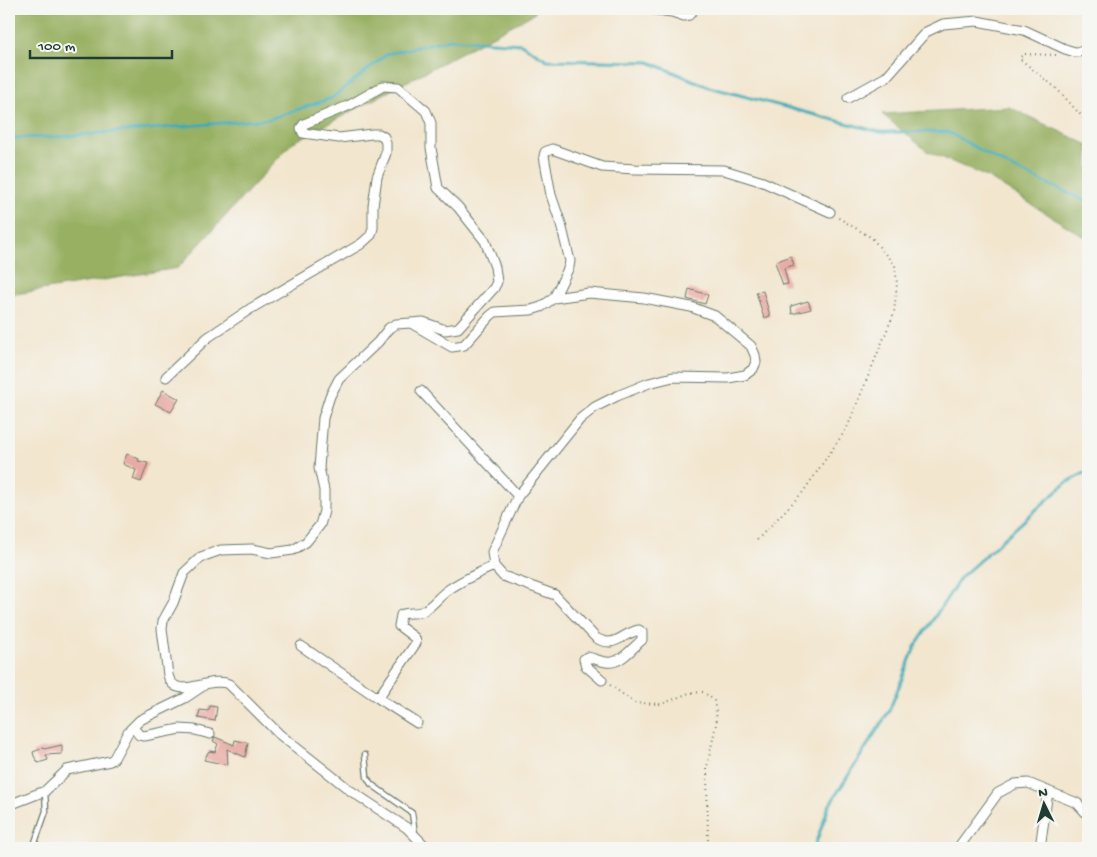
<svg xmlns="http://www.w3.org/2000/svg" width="1097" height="857" viewBox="0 0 1097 857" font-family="'Gochi Hand',sans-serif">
<rect width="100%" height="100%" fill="#f6f6f2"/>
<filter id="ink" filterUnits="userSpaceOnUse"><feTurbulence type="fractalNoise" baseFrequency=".02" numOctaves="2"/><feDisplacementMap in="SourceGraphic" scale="10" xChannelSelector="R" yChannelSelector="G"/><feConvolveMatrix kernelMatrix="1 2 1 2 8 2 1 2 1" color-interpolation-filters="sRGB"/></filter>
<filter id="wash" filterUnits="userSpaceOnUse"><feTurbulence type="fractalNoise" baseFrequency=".0096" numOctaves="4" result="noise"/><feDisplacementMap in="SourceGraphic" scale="20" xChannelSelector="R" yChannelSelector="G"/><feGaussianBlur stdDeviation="1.12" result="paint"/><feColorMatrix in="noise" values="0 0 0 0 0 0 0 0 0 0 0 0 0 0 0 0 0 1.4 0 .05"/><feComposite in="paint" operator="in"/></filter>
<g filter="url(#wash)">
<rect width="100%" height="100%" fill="#f2e6cf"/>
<path fill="#98b062" stroke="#5c764b" d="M9,9H533L535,13L292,143L178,268L9,295Z
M1009,107L1088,145V237L1083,236L987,177L927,151L882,114Z"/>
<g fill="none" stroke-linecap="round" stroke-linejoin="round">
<path stroke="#39aab5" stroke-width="3" d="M9,138L56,137L269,119L332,98L387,54L450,39L521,44L547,60L649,62L709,87L880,132H948L1010,167L1088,202
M814,848L829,806L889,711L915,647L961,577L1066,483L1088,471"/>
</g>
<g id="blocks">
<path fill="#e9aaa5" d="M791,256L794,265L784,268L788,284L783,285L775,262Z
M689,289L708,295L705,304L687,299Z
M763,291L770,316L764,318L756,292Z
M808,301L811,309L792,314L791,306Z
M163,390L179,399L171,412L155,404Z
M127,454L139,459L138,461L148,463L141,482L133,479L136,470L123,464Z
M210,706L217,707L215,721L198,718L200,710L208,711Z
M215,737L234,745L235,740L248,743L245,757L227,749L228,765L204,760L209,751L215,752L218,744L213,741Z
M62,745V754L46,755L48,760L38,763L34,756L33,752L43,748L44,749Z"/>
</g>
</g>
<g filter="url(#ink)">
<use href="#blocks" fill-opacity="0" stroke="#69786a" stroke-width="1"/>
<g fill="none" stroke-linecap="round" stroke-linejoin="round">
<defs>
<path id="lane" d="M365,755L367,777L371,784L412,813L415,834
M33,848L46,811L45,791"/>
<path id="street" d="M649,9L672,12L684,16L689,15L694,9
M1084,9L1088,11
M848,98L886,77L926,32L943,24L977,21L1024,30L1065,49L1075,52L1088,51
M554,298L569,267L570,261L561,224L551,195L544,156L545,152L552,149L602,167L635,169L724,170L763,182L830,212
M166,377L207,338L250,309L361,244L371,235L373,228V206L377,177L386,153V143L384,137L379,134H372L339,138L303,133L301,128L304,124L350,105L383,86L398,87L426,111L431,123V148L438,188L458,207L485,241L495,267L497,282L494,288L458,328L445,330L423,322L411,323
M421,391L518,496
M301,646L378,698L416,643L415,638L399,626L401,615C408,611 416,615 423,611C433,606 439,596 448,590C462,580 478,573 494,566
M378,698L417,723
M133,727L139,735L144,736L180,729L195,730L210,734
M9,805L45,791L67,770L110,761L114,758L128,732L140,720L185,698L203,686
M427,848L407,828L351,791L279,734L229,684C209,675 175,703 168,675L162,629L163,621L173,603L184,573L201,557L221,550L252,549L271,553L293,550L306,542L320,525L324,511V490L319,468L323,418L330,396L339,379L378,342L389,328L396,324L411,323L452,347L464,345L490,316L495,312L531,310L541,307L554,298L589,293L644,298L691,307L715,316L751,346L755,355L756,362L753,369L745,375L728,378L673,377L649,383L617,396L595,407L580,419L518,496L492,552L494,566L503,576L555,595L596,638C616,649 620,634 639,630L642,632V640C632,648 620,665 606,662C599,661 593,658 587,657L584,659L586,666L602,680
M958,848L998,793L1015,784L1028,783L1077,803L1088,815
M1040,848L1048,791"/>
</defs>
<use href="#lane" stroke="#69786a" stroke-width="7"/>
<use href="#street" stroke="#69786a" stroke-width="11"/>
<path stroke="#69786a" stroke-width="2" stroke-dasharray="1 4" stroke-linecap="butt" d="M1056,55L1025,54L1020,57V59L1056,88L1088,123
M757,540L803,492L847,428L894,313L897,283L895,266L872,238L837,217
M610,685L635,703L662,704L689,693L703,692L714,700L717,720L707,767L708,848"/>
<use href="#lane" stroke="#fff" stroke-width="4.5"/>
<use href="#street" stroke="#fff" stroke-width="9"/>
</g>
</g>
<rect width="1097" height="857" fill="none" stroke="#f6f6f2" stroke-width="30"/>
<g transform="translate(1044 804) rotate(355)" stroke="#f6f6f2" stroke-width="4" paint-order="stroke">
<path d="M0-4L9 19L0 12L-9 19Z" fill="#1f3d34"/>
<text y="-8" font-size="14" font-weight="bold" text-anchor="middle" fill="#1f3d34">N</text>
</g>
<path d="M30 50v8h142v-8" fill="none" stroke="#1f3d34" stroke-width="2.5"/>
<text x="38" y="50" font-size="15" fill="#1f3d34" stroke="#f6f6f2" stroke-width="4" paint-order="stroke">100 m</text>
</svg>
